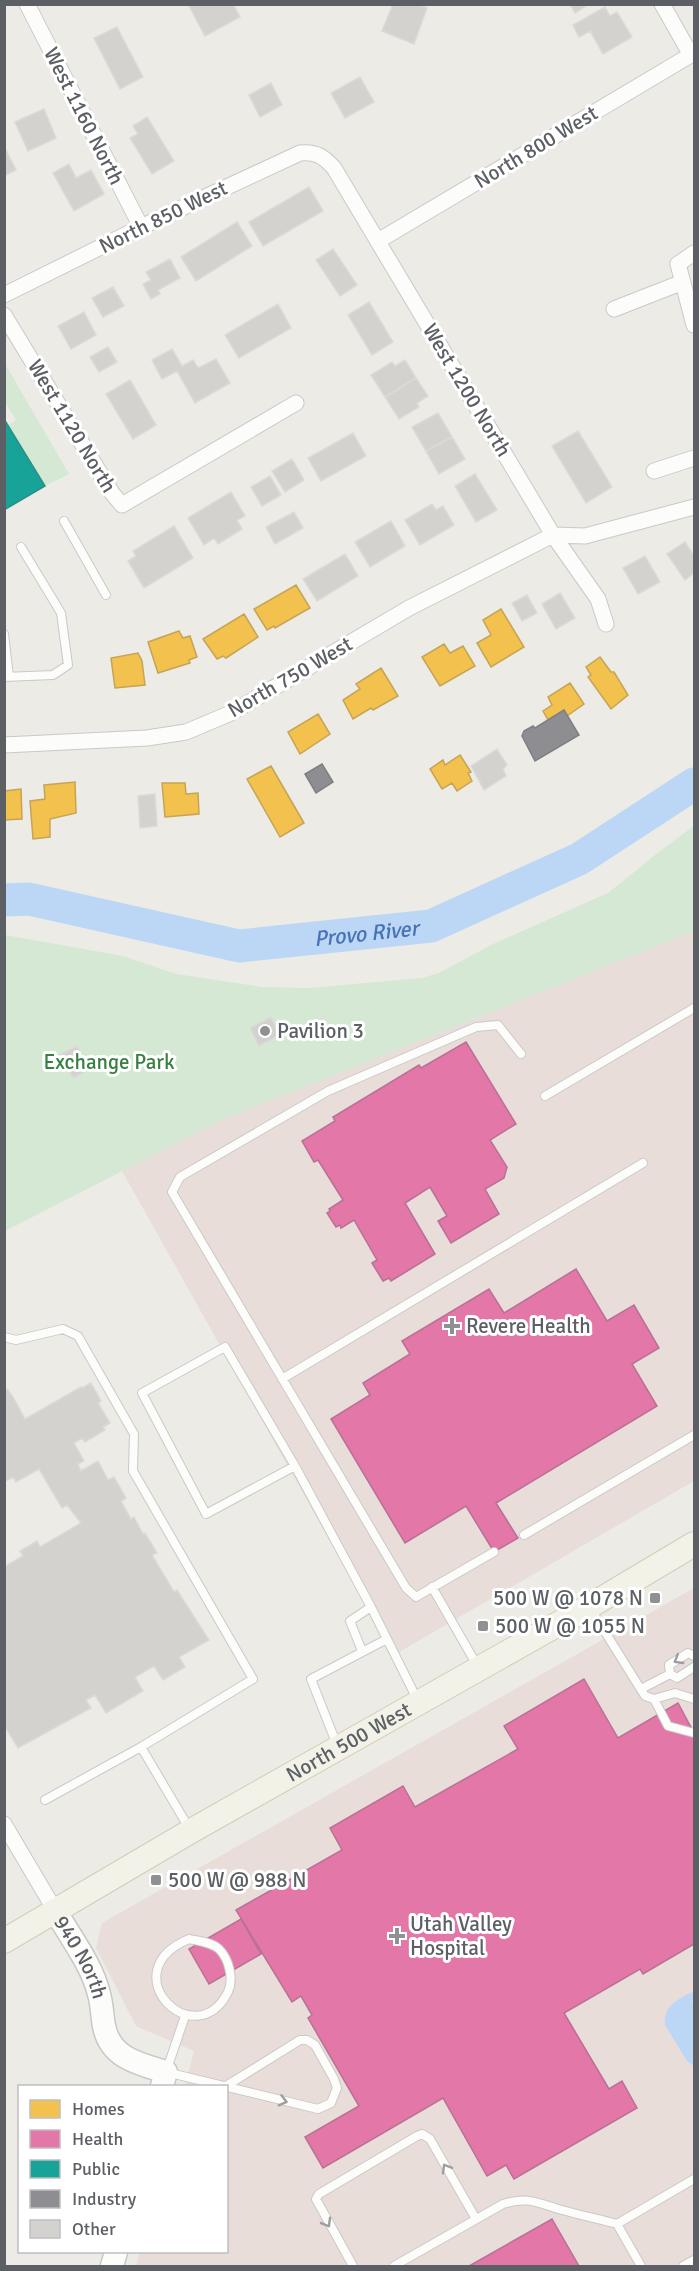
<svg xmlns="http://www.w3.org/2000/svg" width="699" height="2271" viewBox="0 0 699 2271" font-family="Signika,sans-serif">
<rect width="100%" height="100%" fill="#ecebe6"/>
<path fill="#e8ddd9" d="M694,931V1481L394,1655L122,1171L226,1118Z
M694,1588V2266H136L140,2252H226V2086H185L194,2051L136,2026L96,1948L102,1923Z"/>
<path fill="#d4e8d4" d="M4,362L69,474L45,486L8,425L16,420L5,402Z
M694,826V931L226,1118L5,1231V935L123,956L176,974L263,987L309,988L422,978L439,973L491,945L608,893L664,848Z"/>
<path fill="#bbd7f5" d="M692,1992L694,1996L692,2002L694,2006V2066L687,2061L665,2025C663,2006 677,2000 692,1992Z"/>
<path fill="#f2c14e" stroke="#c5a455" stroke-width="1.5" d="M296,585L310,608L275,628L274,626L267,630L254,609Z
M501,609L524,647L491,667L477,643L491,635L483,620Z
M244,614L258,637L226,658L223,656L217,659L203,639Z
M179,631L183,638L190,636L197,657L189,660L190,663L158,673L148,642Z
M444,644L450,653L463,646L475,666L440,686L422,657Z
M138,653L142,661L145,685L115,688L111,658Z
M600,657L611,672H614L628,695L611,709L588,677L591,675L586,667Z
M381,668L398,696L373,710L371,708L353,719L343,700L360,689L356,684Z
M570,683L584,704L567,716L564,710L548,720L543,711L552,705L548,697Z
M318,714L330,734L300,754L288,732Z
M460,755L471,772L468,773L472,781L457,791L452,783L442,789L430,769L443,760L445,765Z
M271,766L304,823L280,837L247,779Z
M75,782L76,813L50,819V837L33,839L30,801L45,799L44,785Z
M162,783H185L186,794L198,793L199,814L165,817Z
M21,789L22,819L4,820V791Z"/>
<path fill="#e377a8" stroke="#ba7094" stroke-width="1.5" d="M466,1042L516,1124L490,1140L507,1167L504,1178L485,1189L499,1214L451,1243L438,1221L447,1216L430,1187L405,1203L435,1254L391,1281L389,1278L383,1281L372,1263L377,1260L354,1220L341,1228L340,1225L336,1227L327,1213L330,1211L329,1209L343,1200L318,1160L314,1162L302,1141L335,1121L333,1117L419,1065L421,1068Z
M576,1269L607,1321L634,1305L659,1348L632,1364L657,1406L496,1503L518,1538L494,1552L466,1506L405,1543L331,1419L370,1395L363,1383L410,1354L402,1341L489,1289L504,1313Z
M584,1679L618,1738L678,1703L694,1733V1944L643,1974L640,1969L564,2013L609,2089L622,2081L637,2108L514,2179L506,2165L487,2176L443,2098L323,2168L305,2137L359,2106L308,2018L312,2015L301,1996L292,2002L236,1910L342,1850L330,1828L403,1786L415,1807L518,1749L504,1726Z
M241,1919L261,1954L209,1984L189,1949Z
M552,2219L579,2266H469Z"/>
<path fill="#17a398" stroke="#2c8f88" stroke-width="1.5" d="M4,419L45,486L4,510Z"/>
<path fill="#8d8d92" stroke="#7e7f84" stroke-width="1.5" d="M564,710L579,735L535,761L522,736L524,731L533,726L535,728Z
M322,764L333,782L316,793L305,774Z"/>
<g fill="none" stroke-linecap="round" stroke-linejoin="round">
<path stroke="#bbd7f5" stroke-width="33" id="s1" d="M4,900L29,899L239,946L431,926L579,859L694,784"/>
</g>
<path fill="#d3d2cf" stroke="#dcdad6" stroke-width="1.5" d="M188,4H233L240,17L205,36Z
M393,4H417L427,8L414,44L382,31Z
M570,4H589L575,13Z
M605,7L610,16L617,12L632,37L603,54L590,31L579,37L573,25Z
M117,27L143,77L120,89L94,38Z
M360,77L374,102L345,118L331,93Z
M271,83L282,105L260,117L249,95Z
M44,109L56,138L28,151L15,122Z
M147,117L174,161L152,174L130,138L138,134L133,126Z
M4,146L16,170L4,176Z
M69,164L76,178L91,170L104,194L74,211L53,173Z
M309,187L323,211L263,246L249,222Z
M237,222L252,246L196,281L181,257Z
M333,249L357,285L340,296L316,260Z
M170,259L180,278L158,290L160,294L151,299L143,284L151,280L146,272Z
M113,287L124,306L103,317L92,298Z
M369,302L393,342L372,355L348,315Z
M278,304L291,328L239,358L225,335Z
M84,312L96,335L71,349L58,326Z
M108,347L117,362L99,372L90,357Z
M172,349L182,366L193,360L198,368L216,359L230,383L195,403L177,371L162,379L152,360Z
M405,360L416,378L385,397L371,375L392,362L395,366Z
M416,378L428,396L417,403L419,407L399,419L385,397Z
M130,380L156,425L133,439L106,394Z
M438,413L452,437L426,451L412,427Z
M578,431L612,487L586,503L552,446Z
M353,433L366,456L321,481L308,458Z
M452,437L465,459L439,474L426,451Z
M292,459L304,480L285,492L272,471Z
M475,474L497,510L476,522L455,486Z
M270,476L281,495L262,506L251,487Z
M231,492L245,516L237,520L242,529L218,544L214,538L204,545L188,518Z
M432,504L436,510L443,506L454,525L420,545L405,520Z
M294,512L303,528L275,544L266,527Z
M391,521L405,546L370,567L355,542Z
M174,526L193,558L144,588L128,561L136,556L133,551Z
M685,542L694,556V573L685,580L667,554Z
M345,554L358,576L317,601L303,579Z
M645,556L660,582L638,594L623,568Z
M560,593L575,618L556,629L542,604Z
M527,595L537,613L522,621L512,603Z
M497,749L507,765L503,769L506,776L484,790L471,766Z
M155,794L157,826L140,828L138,796Z
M271,1017L280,1035L259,1046L250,1028Z
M77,1046L89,1070L73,1078L61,1054Z
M91,1383L101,1401L98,1403L110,1423L103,1427L105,1430L85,1442L82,1438L74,1443L84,1461L78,1464L81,1471L98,1461L108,1480L114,1477L126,1498L121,1501L131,1519L134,1517L143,1534L145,1533L157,1553L152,1555L174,1592L177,1590L209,1640L179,1657L185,1667L163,1680L154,1666L135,1677L143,1691L106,1713L95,1695L86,1700L91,1708L18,1748L4,1725V1567L23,1556L20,1551L37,1541L40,1547L81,1523L67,1505L62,1508L39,1469L16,1482L13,1477L4,1482V1390L7,1389L13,1397L25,1419L81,1387L82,1388Z"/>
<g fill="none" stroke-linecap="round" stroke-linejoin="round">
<defs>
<path id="lane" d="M64,521L106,595
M4,634L9,677
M4,677L53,675L68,665L61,613L21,547
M545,1096L694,1008
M4,1337L16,1340L63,1329L78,1336L134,1434L133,1471L253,1679L141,1747L189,1828
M282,1379L643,1163
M295,1466L206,1514L142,1393L225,1347L295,1466L371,1607L418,1701
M524,1535L694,1435
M494,1552L416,1597L406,1588L172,1192L180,1177L328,1091L476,1027L498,1025L521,1054
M432,1587L478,1667
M590,1608L645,1696L654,1699L675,1693L694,1699
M362,1651L350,1621L371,1607
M670,1674L669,1665L688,1653L694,1656
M670,1674L677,1678L694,1667
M641,1689L670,1674
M654,1699L668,1726L694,1733
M337,1745L311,1679L387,1639
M45,1800L141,1747
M189,1939C199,1941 211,1942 219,1949C229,1959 234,1979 228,1992C195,2057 110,1972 189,1939Z
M185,2016L166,2072L318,2109L331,2103L337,2088L334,2079L315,2045L307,2040H300L226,2086
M353,2266L316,2199L319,2194L417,2136L422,2134L430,2139L476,2219
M394,2266L503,2204C529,2196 537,2203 562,2210C580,2215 598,2219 617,2224
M641,2266L617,2224L694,2179
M683,2266L694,2260"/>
<path id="street" d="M27,4L141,227
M662,4L691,55
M378,241L694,53
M694,253L678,264L694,325
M4,295L141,227L300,153C316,151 324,157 334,168L553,535L598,599L606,624
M614,309L683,282
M4,315L112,493L122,505L296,403
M654,471L694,458
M4,745L147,738L186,732L231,713L409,608L553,535L585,536L694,507
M4,1824L56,1912"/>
<g id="secondary">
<path id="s2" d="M56,1912C71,1938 92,1965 99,1994C102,2004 102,2016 104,2026C110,2058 139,2064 166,2072L162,2086"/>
<path d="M112,2266L116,2252"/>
</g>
<g id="primary">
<path id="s3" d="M4,1941L191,1831L590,1606L694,1544"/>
</g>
</defs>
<use href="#lane" stroke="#c9c9c9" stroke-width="10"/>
<use href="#street" stroke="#c9c9c9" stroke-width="17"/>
<use href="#secondary" stroke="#c8c8c6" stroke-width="25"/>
<use href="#primary" stroke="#d3cdb5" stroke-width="26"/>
<use href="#lane" stroke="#fcfcfb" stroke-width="8"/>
<use href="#street" stroke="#fcfcfb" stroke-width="15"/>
<use href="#secondary" stroke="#fcfcfb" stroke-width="22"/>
<use href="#primary" stroke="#f2f2e8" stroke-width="24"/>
</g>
<defs><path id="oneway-chevron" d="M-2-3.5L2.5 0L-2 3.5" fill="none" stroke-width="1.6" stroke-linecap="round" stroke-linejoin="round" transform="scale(1.5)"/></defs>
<g stroke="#9c9ea0">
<use href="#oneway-chevron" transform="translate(678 1660) rotate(149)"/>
<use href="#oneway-chevron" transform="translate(283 2101) rotate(15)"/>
<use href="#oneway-chevron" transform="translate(446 2168) rotate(-120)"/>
<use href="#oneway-chevron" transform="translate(327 2223) rotate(60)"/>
</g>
<g fill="#8e9092" stroke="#fff" stroke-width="2">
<circle cx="265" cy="1031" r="6"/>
<path d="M449 1317h6v6h6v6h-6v6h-6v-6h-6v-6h6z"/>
<rect x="649" y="1592" width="12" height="12" rx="3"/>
<rect x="477" y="1620" width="12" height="12" rx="3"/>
<rect x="150" y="1874" width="12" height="12" rx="3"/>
<path d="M394 1927h6v6h6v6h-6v6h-6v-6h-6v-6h6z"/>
</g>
<g text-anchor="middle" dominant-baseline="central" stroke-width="6" stroke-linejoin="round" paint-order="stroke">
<g font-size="21" fill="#5c5f64" stroke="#fff">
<text transform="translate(84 116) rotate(63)">West 1160 North</text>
<text transform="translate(536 147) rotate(-31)">North 800 West</text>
<text transform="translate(163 217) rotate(-26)">North 850 West</text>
<text transform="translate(467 390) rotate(59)">West 1200 North</text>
<text transform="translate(72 426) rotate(59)">West 1120 North</text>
<text transform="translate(290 677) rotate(-30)">North 750 West</text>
<text stroke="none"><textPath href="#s3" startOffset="398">North 500 West</textPath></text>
<text stroke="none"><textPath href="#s2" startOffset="52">940 North</textPath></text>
</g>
<g font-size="21" fill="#5c5f64" stroke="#fff" text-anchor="start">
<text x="277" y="1031">Pavilion 3</text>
<text x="466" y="1326">Revere Health</text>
<text x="643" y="1598" text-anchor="end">500 W @ 1078 N</text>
<text x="495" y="1626">500 W @ 1055 N</text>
<text x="168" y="1880">500 W @ 988 N</text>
<text x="410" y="1924">Utah Valley<tspan x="410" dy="24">Hospital</tspan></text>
</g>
<g font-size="21" fill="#378041" stroke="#fff">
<text x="109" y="1062">Exchange Park</text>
</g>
<g font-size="22" font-style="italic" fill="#4672b6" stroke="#fff">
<text stroke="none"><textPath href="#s1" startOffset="368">Provo River</textPath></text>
</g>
</g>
<rect width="699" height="2271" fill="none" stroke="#5c5f64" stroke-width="12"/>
<rect x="18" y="2085" width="210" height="168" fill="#ffffff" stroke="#bebfc1" stroke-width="1.5"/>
<rect x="30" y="2100" width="30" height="18" fill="#f2c14e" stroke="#bebfc1" stroke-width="1.5"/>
<text x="72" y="2115" font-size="18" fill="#5c5f64">Homes</text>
<rect x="30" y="2130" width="30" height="18" fill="#e377a8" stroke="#bebfc1" stroke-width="1.5"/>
<text x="72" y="2145" font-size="18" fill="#5c5f64">Health</text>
<rect x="30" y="2160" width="30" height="18" fill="#17a398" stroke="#bebfc1" stroke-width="1.5"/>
<text x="72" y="2175" font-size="18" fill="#5c5f64">Public</text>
<rect x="30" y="2190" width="30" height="18" fill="#8d8d92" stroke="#bebfc1" stroke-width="1.5"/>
<text x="72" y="2205" font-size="18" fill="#5c5f64">Industry</text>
<rect x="30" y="2220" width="30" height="18" fill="#d3d2cf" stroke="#bebfc1" stroke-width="1.5"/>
<text x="72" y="2235" font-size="18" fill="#5c5f64">Other</text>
</svg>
